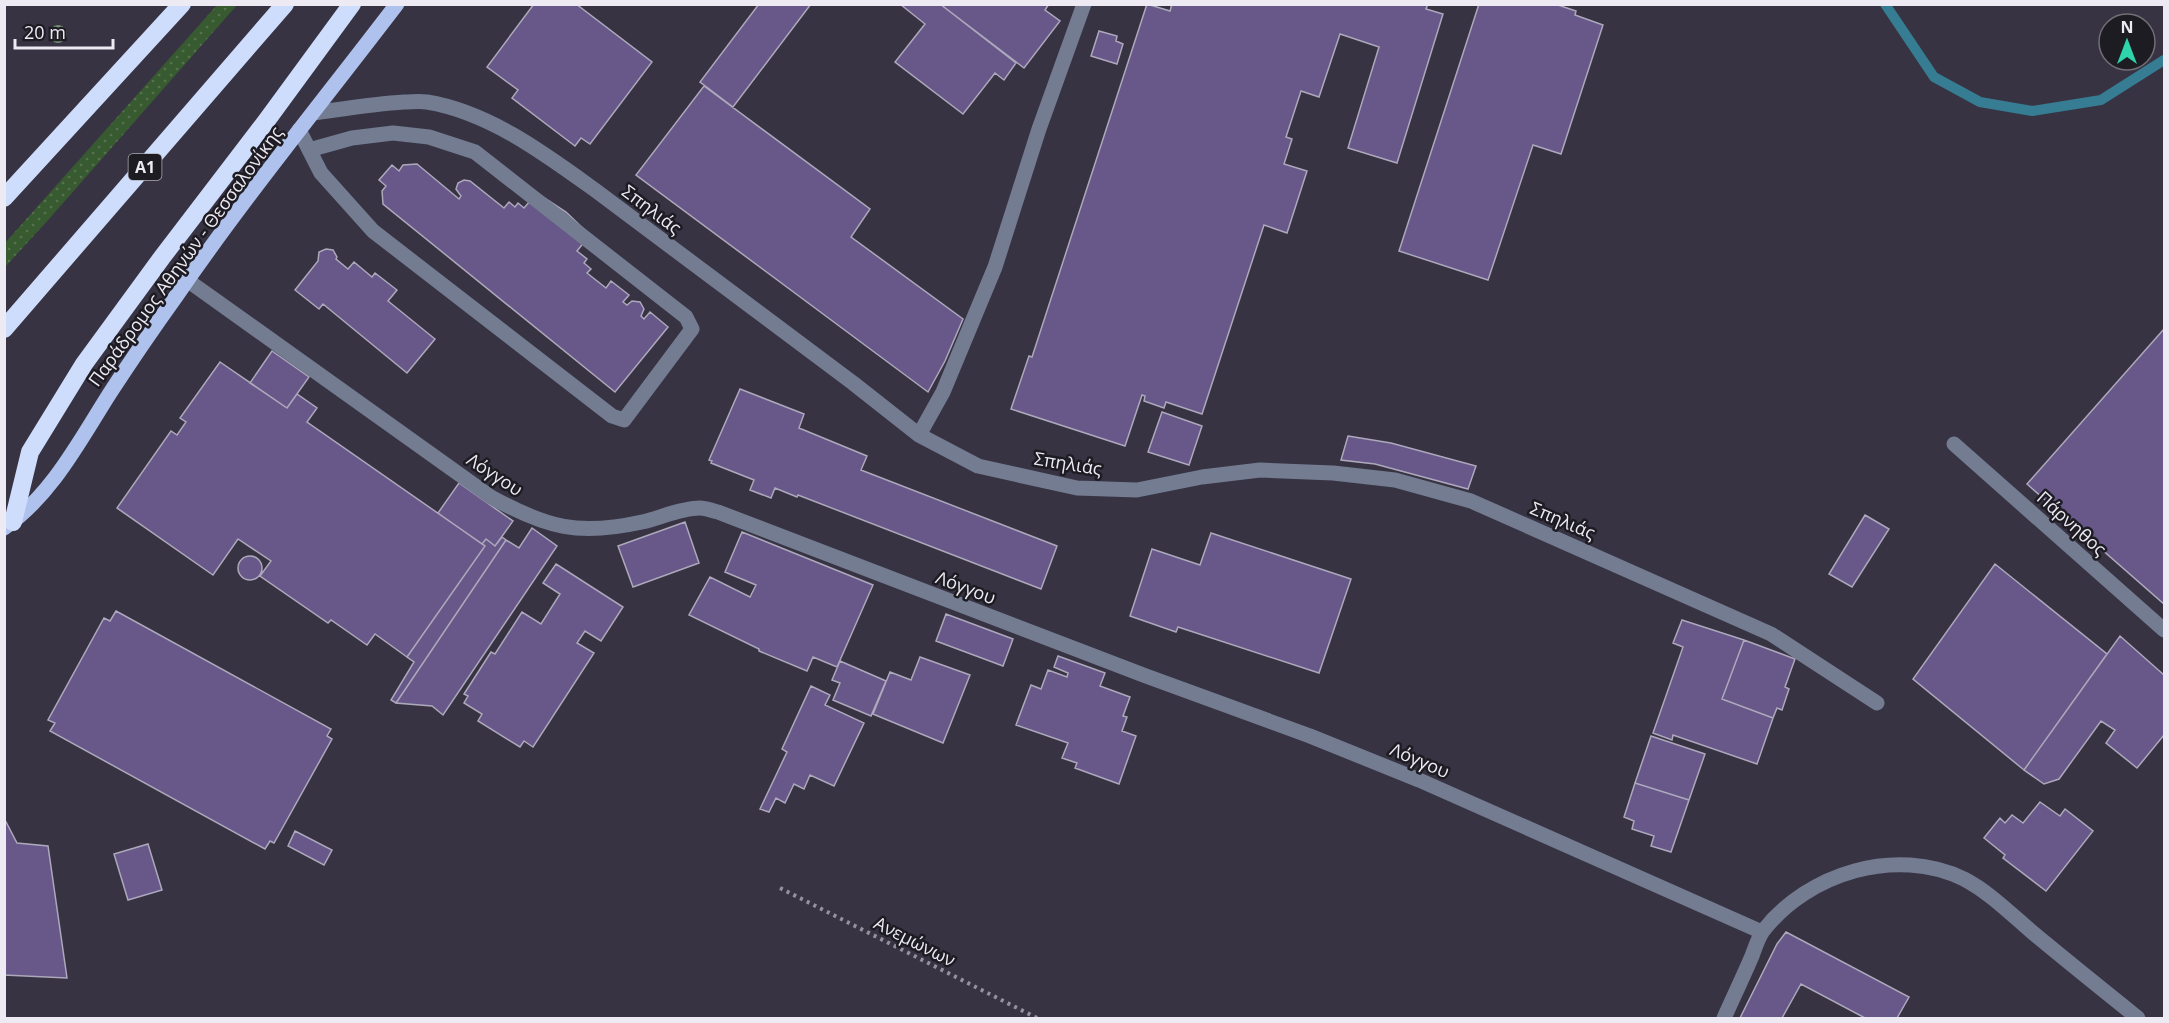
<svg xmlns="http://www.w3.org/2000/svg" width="2169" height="1023" viewBox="0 0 2169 1023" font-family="'Open Sans',sans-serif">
<defs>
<pattern id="grass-dots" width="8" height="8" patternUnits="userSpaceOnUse" patternTransform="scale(1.5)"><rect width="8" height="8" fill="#385a30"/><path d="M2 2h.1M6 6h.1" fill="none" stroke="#55724f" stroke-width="1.8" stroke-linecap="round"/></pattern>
</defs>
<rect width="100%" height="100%" fill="#373342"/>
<path fill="url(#grass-dots)" d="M217,5H237L49,219L5,267V243Z"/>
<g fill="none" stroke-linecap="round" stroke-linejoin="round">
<path stroke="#367c93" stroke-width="10" d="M1885,4L1934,77L1980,102L2032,111L2101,100L2164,60"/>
</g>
<path fill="#675889" stroke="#ada8bb" stroke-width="1.5" d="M534,4H576L652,62L590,144L581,138L575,146L512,98L518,90L487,67Z
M759,4H811L733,107L700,82Z
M900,4H940L1016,63L1004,80L995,73L963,114L895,62L925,24Z
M940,4H1049L1045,10L1060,21L1024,68Z
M1147,4L1170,11L1172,4H1428L1426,9L1443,14L1397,163L1348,148L1379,47L1340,34L1319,97L1301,91L1286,137L1292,139L1284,164L1307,171L1287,233L1264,225L1202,414L1166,402L1164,408L1144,401L1145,396L1142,395L1125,446L1011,409L1029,356L1032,357Z
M1479,4H1555L1576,11L1575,15L1603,25L1561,154L1533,145L1488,280L1399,251Z
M1099,31L1117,36L1116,41L1123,44L1117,64L1091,56Z
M704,86L870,209L851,237L963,319L945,361L928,392L636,175Z
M417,164L459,199L461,196L456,189L458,183L464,180L470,181L504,208L509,202L515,207L518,203L524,208L537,193L566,212L590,235L577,251L587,259L584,263L591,269L587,273L606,288L611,281L629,295L623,302L627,305L632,301L640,302L644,309L641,316L644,319L650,312L668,327L615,392L383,204L382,191L386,186L379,180L392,165L399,171L403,165Z
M326,249L333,250L337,257L336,259L348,269L354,262L372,277L375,273L397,290L388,301L435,339L407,373L323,304L319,309L295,290L318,261L319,252Z
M2164,329V604L2027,484Z
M272,351L309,377L287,408L250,383Z
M220,362L287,408L297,394L317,408L307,422L485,546L407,657L375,634L367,645L331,620L328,623L260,576L271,561L238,539L213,575L117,508L171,431L177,435L186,422L180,418Z
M740,389L804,414L799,428L867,456L861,470L1057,546L1041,589L798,495L797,497L775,488L771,498L750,490L754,480L711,463L712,461L709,460Z
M1162,412L1202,426L1189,465L1148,452Z
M1348,436L1391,443L1476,466L1468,489L1375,464L1341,460Z
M459,483L513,521L495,546L486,539L482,544L438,513Z
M1865,515L1889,529L1852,587L1829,574Z
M685,522L699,563L633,587L618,546Z
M532,528L557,546L443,715L432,706L396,703L506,540L519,548Z
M742,532L873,585L837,667L813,657L807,671L759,651V649L689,615L710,577L750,597L756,585L725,572Z
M1211,533L1351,579L1319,673L1178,627L1176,632L1130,616L1152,549L1200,565Z
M502,537L506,540L396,703L391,700L414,662L407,657L485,546L482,544L486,539L495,546Z
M238 568a12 12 0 1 1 24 0a12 12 0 1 1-24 0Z
M556,564L623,607L601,641L585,631L577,643L594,653L533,747L524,741L520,747L478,721L482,714L464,703L468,696L464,694L491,652L495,654L522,612L541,624L560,594L543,583Z
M1995,564L2107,654L2024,770L1913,679Z
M116,611L331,729L327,736L332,739L274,843L270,841L265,849L50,731L55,723L48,720L104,618L110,621Z
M946,614L1013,639L1003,666L936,641Z
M1682,620L1744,640L1722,699L1773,718L1757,764L1673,735L1672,740L1653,733L1683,647L1673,643Z
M2120,636L2164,675V735L2137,768L2106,743L2115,730L2101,721L2059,779L2044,784L2024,770Z
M1744,640L1795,659L1785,687L1789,689L1782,710L1777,708L1773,718L1722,699Z
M1058,656L1105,673L1100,686L1130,697L1123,716L1127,717L1122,731L1136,736L1119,784L1075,768L1077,763L1062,758L1068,743L1016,725L1031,685L1041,689L1048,670L1067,677L1068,673L1054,667Z
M920,657L970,675L943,743L873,714L890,672L911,680Z
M840,661L886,681L871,716L833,700L840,683L832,680Z
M811,686L830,695L825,705L864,723L834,786L810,775L804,789L794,784L785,803L776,798L769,812L760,809L787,752L782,749Z
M1651,736L1705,754L1689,800L1635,783Z
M1635,783L1689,800L1671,852L1651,846L1654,836L1632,829L1634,821L1624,817Z
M2040,802L2060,816L2065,809L2093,831L2046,891L2003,858L2005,855L1984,838L2000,818L2005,823L2012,815L2023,823Z
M4,818L17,843L48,846L67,978L4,975Z
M295,831L332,850L324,865L288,846Z
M148,844L162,890L128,900L114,854Z
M1786,932L1909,997L1897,1018H1865L1801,984L1782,1018H1740L1777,944Z"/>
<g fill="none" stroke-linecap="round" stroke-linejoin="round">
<path stroke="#95929e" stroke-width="4" stroke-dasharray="3 4.5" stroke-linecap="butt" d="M780,888L1037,1018"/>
<path stroke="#737c91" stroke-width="15" d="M313,113C343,109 373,104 404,102C411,102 419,101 427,102C489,112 545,154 595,190L853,383L919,435L978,466L1077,488L1137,490L1202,477L1260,470L1333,473L1395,480L1471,501L1771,634L1877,703
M299,130L321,173L373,231L612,416L624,420L692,329L686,317L475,152L429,137L393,133L352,138L309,150
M187,280L491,497C547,528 579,536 642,522C660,518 681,508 700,508C706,508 713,511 718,512L1146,676L1310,736L1419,780L1762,932
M919,435L943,392L995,267L1039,129L1084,4
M1954,444L2164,630
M1724,1018C1733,998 1743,977 1752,956C1755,948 1758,938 1763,931C1808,873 1896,846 1964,879C1989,892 2011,914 2032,932C2067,961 2103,990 2138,1018"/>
<path stroke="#afc1ed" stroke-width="15" d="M4,528C52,495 80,440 110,393C132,359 154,327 177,295C246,195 323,101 397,4"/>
<path stroke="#cfddfd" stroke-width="18" d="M4,198L182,4
M4,329L285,4
M13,522L30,452L84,364L163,256L267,120L352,4"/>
</g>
<circle fill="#759172" cx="58" cy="34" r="9"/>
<g text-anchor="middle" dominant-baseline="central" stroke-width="5" stroke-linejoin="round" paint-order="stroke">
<rect fill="#1e1c23" stroke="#afacb5" stroke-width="1.5" x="128.5" y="154" width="33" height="26" rx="4.5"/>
<g font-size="16" font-weight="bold" fill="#edeaf4">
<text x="145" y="167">Α1</text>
</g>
<g font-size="18" fill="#edeaf4" stroke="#1e1c23">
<text transform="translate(652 209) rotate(37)">Σπηλιάς</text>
<text transform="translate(185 256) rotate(-54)">Παράδρομος Αθηνών - Θεσσαλονίκης</text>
<text transform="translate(1068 463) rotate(9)">Σπηλιάς</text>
<text transform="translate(495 474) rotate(33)">Λόγγου</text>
<text transform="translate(1563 520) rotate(23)">Σπηλιάς</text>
<text transform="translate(2072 523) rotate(42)">Πάρνηθος</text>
<text transform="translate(966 587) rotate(21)">Λόγγου</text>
<text transform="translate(1420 760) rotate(23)">Λόγγου</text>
<text transform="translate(915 941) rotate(27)">Ανεμώνων</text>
</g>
</g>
<rect width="2169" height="1023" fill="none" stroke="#edeaf4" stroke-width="12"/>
<g transform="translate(2127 42)"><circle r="28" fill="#1e1c23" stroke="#716e77" stroke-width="1.5"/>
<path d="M0-4.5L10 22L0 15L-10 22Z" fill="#2ed4ab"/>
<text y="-9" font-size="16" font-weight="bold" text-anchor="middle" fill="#edeaf4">N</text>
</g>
<path d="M15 39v9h98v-9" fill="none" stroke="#edeaf4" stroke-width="3"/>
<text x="24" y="39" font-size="18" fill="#edeaf4" stroke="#1e1c23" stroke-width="4.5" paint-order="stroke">20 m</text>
</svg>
